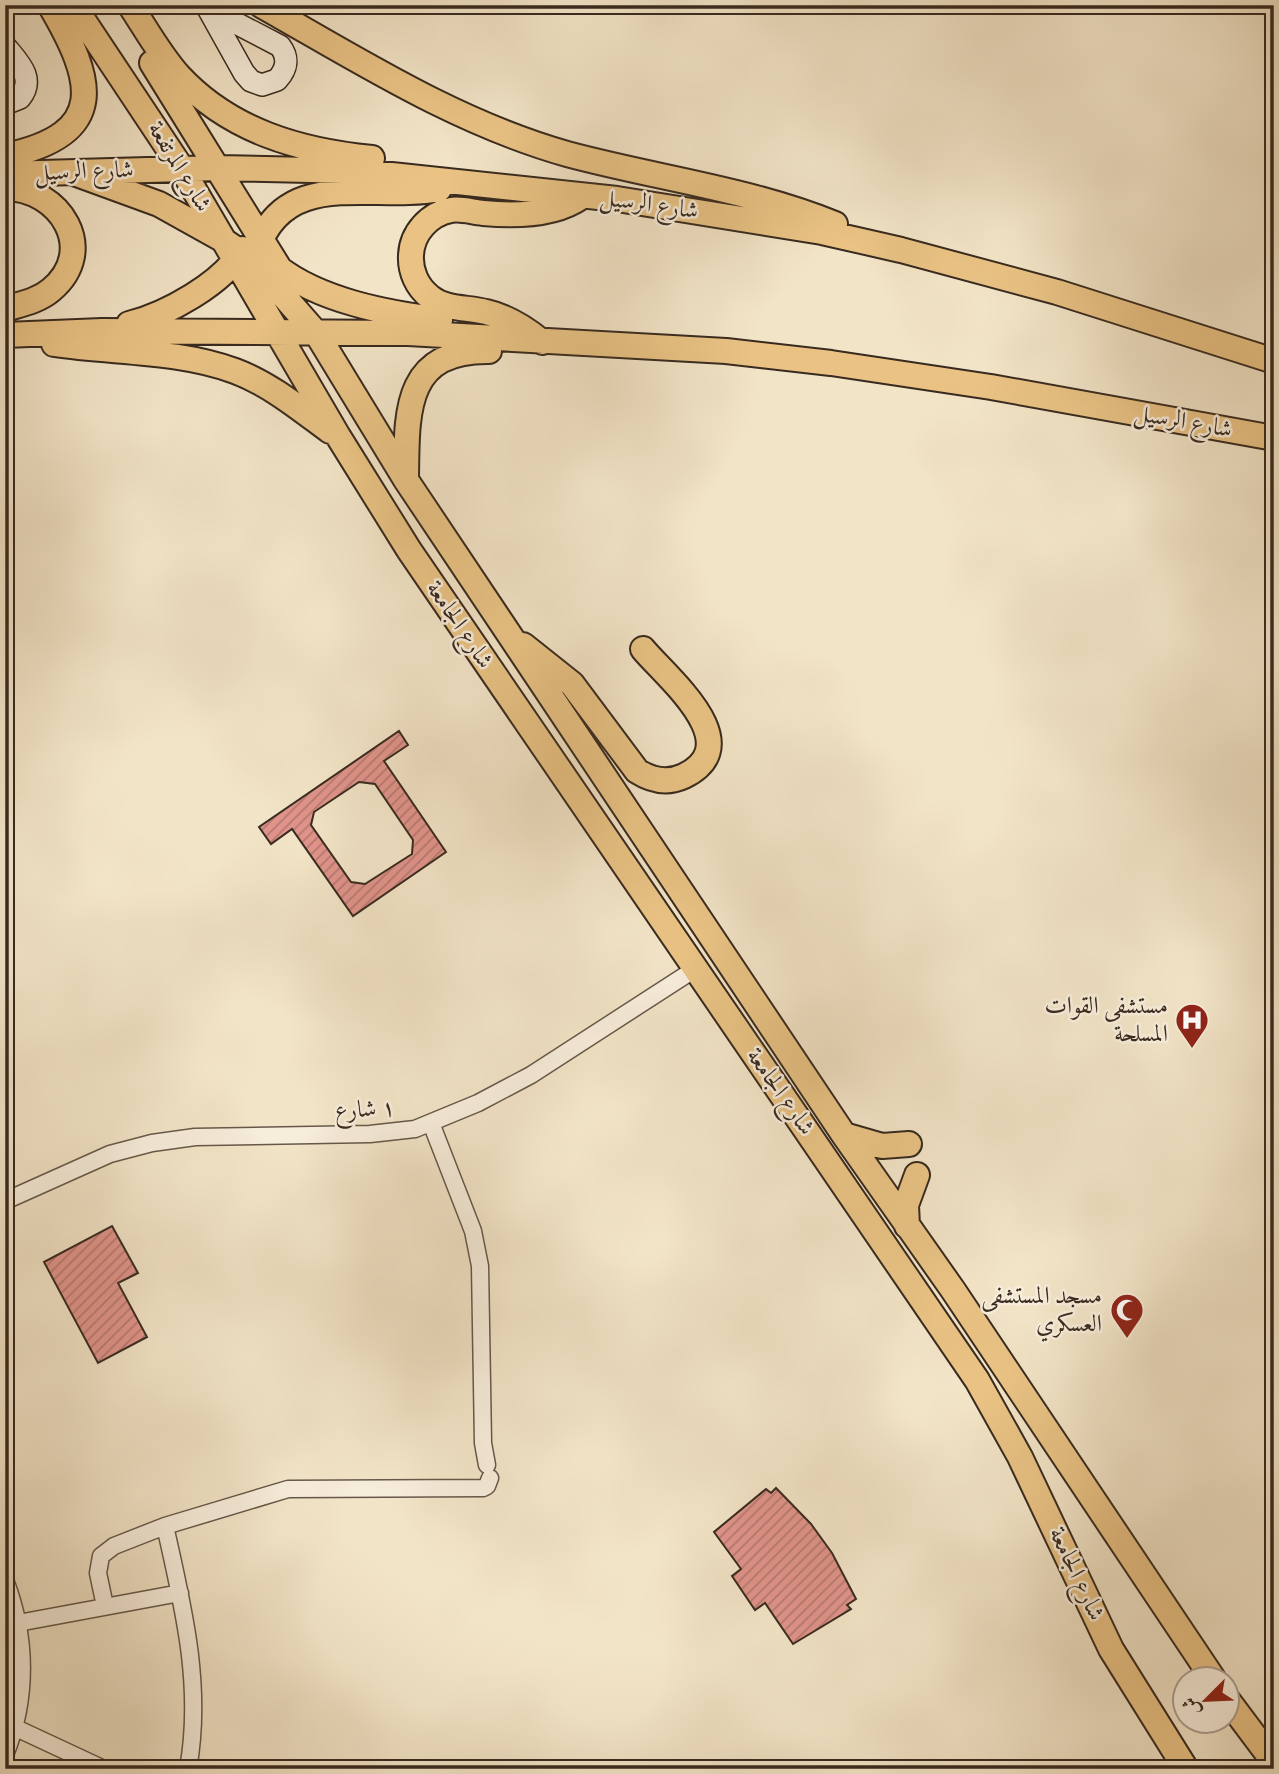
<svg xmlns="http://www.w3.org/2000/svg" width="1279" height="1774" viewBox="0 0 1279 1774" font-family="'IM FELL English',Amiri,serif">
<defs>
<pattern id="building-hatch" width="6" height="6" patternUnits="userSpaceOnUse" patternTransform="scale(1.75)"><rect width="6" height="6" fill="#e1948b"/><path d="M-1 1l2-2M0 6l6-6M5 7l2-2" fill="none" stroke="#b77971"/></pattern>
</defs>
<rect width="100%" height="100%" fill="#f2e4c7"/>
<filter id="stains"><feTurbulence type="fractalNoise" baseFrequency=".00286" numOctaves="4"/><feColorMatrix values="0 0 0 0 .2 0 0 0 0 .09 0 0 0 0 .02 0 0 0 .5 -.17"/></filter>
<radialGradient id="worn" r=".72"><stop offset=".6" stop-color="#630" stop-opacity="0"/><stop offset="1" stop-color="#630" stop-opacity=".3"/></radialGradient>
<path fill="url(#building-hatch)" stroke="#382a1f" stroke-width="2" fill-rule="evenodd" d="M399,731L408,745L384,761L446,852L353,916L292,829L271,844L259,827ZM359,782L375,784L413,840L412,854L365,884L351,882L311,825L314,812Z
M112,1226L138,1273L118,1283L147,1337L98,1363L44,1262Z
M776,1488L811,1524L832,1553L856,1599L847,1605L851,1609L793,1644L765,1603L755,1610L732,1576L741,1569L714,1532L766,1489L771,1493Z"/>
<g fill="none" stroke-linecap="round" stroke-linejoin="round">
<defs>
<path id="minor" d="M431,1123L473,1231L480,1266L483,1443L487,1465
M5,1201L110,1154L152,1143L195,1137L370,1134L415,1129L478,1103L531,1075L695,969
M165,1526C183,1606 203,1686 188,1769
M5,1580C27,1637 28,1698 5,1755
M105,1606L98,1573L101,1556L114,1546L165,1526L288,1489L483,1488L487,1486L490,1478
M18,1623L180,1593
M16,1728L104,1769"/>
<path id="secondary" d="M206,5L244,73L251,81L262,85L277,80C287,69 289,58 280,46L209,9
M5,46C18,62 36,78 20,98L5,104"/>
<path id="primary" d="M73,5L182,169L338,436L409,550L977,1380L1020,1457L1111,1649L1186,1769
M130,5C146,29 160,55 179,76C230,131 300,151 372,158
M261,5C360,61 457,123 567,154C656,178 749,189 835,224
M152,63L289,284
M5,156C110,134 94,80 50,5
M74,173L159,204L220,238L253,261L317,334L406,480L844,1135L953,1290L1214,1680
M5,174L219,168L354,171L617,199L822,232L901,250L1057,292L1274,361
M5,188C60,188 99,250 51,290C38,301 21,304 5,309
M257,250C285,166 373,202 439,189
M277,267C320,301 387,313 440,320
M129,324C165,315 225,283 242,249
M5,335L102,331L408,333L726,351L831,363L991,387L1274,438
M542,342C525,328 508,317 486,312C467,307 446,310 430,297C417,287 410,271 411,255C412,233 429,214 451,210C461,208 472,212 483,213C515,216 554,216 581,197
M54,344C114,353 178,350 235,371C270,384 300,409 330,431
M406,479C407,413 403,350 489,351
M523,645L572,684L637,771C651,780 667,784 684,776C750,744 666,677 643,649
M844,1135L882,1146L909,1144
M907,1226L906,1205L917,1175
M1226,1698L1274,1762"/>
</defs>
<use href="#minor" stroke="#665849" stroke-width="19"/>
<use href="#secondary" stroke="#382a1f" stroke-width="24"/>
<use href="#primary" stroke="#382a1f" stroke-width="28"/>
<use href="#minor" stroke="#f7eddb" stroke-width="16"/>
<use href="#secondary" stroke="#f7eddb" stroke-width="21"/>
<use href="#primary" stroke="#e9c284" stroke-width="24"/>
</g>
<defs>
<symbol id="hospital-pin" viewBox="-11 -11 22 30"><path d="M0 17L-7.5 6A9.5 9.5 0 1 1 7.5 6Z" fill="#8f2418" stroke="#f7eddb"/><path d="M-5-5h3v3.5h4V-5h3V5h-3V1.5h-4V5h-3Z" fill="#fff"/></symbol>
<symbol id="mosque-pin" viewBox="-11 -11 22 30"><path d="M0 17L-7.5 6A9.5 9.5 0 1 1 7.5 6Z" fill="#8f2418" stroke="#f7eddb"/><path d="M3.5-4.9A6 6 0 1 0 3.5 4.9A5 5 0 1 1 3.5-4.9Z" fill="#fff"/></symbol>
</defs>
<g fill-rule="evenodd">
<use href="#hospital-pin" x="1173" y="1001" width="38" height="52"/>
<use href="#mosque-pin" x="1108" y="1291" width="38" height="52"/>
</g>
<g text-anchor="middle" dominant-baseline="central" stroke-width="5" stroke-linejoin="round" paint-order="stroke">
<g font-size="24" fill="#382a1f" stroke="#f7eddb">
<text transform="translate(179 167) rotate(59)">شارع المرتفعة</text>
<text transform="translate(84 172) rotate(-2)">شارع الرسيل</text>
<text transform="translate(649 205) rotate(8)">شارع الرسيل</text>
<text transform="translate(1183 422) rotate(10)">شارع الرسيل</text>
<text transform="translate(459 625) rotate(56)">شارع الجامعة</text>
<text transform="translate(780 1092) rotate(55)">شارع الجامعة</text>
<text transform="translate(365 1110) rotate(-3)">١ شارع</text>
<text transform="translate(1076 1574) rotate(65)">شارع الجامعة</text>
</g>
<g font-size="24" fill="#382a1f" stroke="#f7eddb" text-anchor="end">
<text x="1168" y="1006">مستشفى القوات<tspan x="1168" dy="28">المسلحة</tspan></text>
<text x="1102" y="1296">مسجد المستشفى<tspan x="1102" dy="28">العسكري</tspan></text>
</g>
</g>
<rect width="1279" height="1774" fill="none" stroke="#f2e4c7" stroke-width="28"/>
<rect x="7" y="7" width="1265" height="1760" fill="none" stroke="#382a1f" stroke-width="3.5"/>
<rect x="14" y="14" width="1251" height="1746" fill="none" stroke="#382a1f" stroke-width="2"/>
<g transform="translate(1206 1700) rotate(246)"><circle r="33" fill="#f7eddb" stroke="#ab9f90" stroke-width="2"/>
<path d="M0-5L12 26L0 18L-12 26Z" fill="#8f2418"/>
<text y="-10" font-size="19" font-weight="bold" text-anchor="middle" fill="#382a1f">ش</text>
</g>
<rect width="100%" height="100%" filter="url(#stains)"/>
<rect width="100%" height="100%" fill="url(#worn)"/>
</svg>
